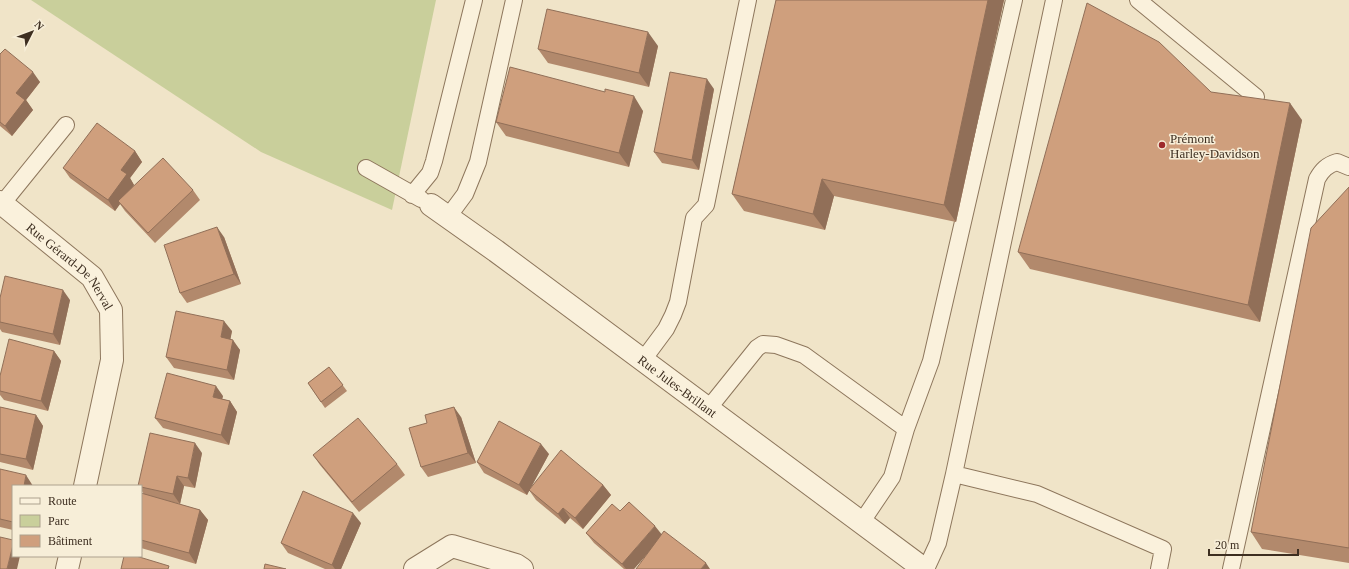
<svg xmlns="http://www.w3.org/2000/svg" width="1349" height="569" viewBox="0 0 1349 569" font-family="'Times New Roman',serif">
<rect width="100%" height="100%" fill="#f0e4c8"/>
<path fill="#c9cf9b" d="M31,0H436L392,210L261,152Z"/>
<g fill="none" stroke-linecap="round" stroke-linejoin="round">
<defs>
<path id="lane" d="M1138,0L1256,97
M366,168L421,199
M412,195L430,173L434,161L474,0
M2,204L66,125
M448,217L465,194L478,162L514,0
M643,360L666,329L673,315L678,302L694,218L706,205L748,0
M708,409L757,348L763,344L776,345L804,355L906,429L892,477L861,523
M906,429L931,361L1014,0
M954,474L1054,0
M926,569L938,543L954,474L1037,494L1163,549L1159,569
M1231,569L1317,179C1322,170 1327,165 1337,162L1349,167"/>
<g id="street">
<path id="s1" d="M0,202L92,277L111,310L112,360L85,486"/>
<path id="s2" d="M431,205L496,251L924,569"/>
<path d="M67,569L70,556"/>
<path d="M415,569L452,546L516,565L522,569"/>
</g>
</defs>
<use href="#lane" stroke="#8d765c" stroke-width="18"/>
<use href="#street" stroke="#8d765c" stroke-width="24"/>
<use href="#lane" stroke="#faf1dc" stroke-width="16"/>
<use href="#street" stroke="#faf1dc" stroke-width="22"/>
</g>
<path fill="#b2896c" d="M776,0H1004L956,222L834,196L825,230L744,211L732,194Z
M658,46L649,87L548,63L538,49Z
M0,54L40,82L26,100L33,110L12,136L0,126Z
M714,89L699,170L662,163L654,152Z
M605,92L643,111L629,167L506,136L496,122Z
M1211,92L1302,120L1260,322L1030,269L1018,252Z
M135,151L142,162L130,178L134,185L132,188L193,190L200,200L155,243L125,211L120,204L115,211L70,178L63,168Z
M1349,187V563L1262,549L1251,532Z
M224,237L241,284L187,303L180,293Z
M0,298L70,300L60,345L2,332L0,329Z
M232,331L230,339L240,350L234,380L174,368L166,357Z
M54,351L61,361L48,411L4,400L0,395V376Z
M329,367L347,391L325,408L308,383Z
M223,396L222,399L230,401L237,412L229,445L163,428L155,418Z
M0,407L36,415L43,426L33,470L0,462Z
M461,417L476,463L428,477L421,467Z
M202,453L195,488L184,486L180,504L172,502L200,510L208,520L196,564L141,548V493L144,494L141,490V486Z
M549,454L531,487L603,485L611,495L583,529L570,518L565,524L536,500L529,490L527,495L484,473L477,462Z
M313,455L397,464L405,475L359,512L320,465Z
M0,469L33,486H13V530L0,527Z
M361,523L341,569H325L288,553L281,543Z
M586,533L649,551L634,569H624L594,543Z"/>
<path fill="#916f58" d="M988,0H1004L956,222L944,205Z
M648,32L658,46L649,87L639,73Z
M33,72L40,82L26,100L33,110L12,136L5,126L16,93Z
M707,79L714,89L699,170L692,160Z
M634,96L643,111L629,167L619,153Z
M1290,103L1302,120L1260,322L1248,305Z
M135,151L142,162L130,178L134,185L120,203L118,201L120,204L115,211L108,200L121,170Z
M822,179L834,196L825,230L813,214Z
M217,227L224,237L241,284L234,274Z
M63,290L70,300L60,345L53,334Z
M224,321L232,331L229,347L221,337Z
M233,340L240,350L234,380L227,370Z
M54,351L61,361L48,411L41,401Z
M216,386L223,396L220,407L213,397Z
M230,401L237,412L229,445L221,435Z
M454,407L461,417L476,463L468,453Z
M36,415L43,426L33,470L26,459Z
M195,443L202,453L195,488L188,478Z
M541,444L549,454L527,495L519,485Z
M26,475L33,486H24Z
M177,476L184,486L180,504L173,494Z
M603,485L611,495L583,529L575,518Z
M563,508L570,518L565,524L558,514Z
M200,510L208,520L196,564L189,553Z
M353,513L361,523L341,569H335L332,565Z
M655,526L663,536L634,569H626L622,564Z
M13,545V556H20L17,569H7Z
M706,563L710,569H701Z"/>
<path fill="#cf9f7d" stroke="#916f58" d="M776,0H988L944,205L822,179L813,214L732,194Z
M1087,3L1159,42L1211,92L1290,103L1248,305L1018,252Z
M547,9L648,32L639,73L538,49Z
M5,49L33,72L16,93L25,100L5,126L0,122V54Z
M510,67L605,92V89L634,96L619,153L496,122Z
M670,72L707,79L692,160L654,152Z
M97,123L135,151L121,170L127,174L108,200L63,168Z
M163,158L193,190L148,233L118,201Z
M1349,187V548L1251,532L1311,228Z
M217,227L234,274L180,293L164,245Z
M5,276L63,290L53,334L0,322V298Z
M176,311L224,321L221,337L233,340L227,370L166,357Z
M9,339L54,351L41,401L0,391V376Z
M329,367L343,385L321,402L308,383Z
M167,373L216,386L213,397L230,401L221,435L155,418Z
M0,407L36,415L26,459L0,454Z
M454,407L468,453L421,467L409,428L427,423L425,415Z
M358,418L397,464L352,502L313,455Z
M499,421L541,444L519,485L477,462Z
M150,433L195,443L188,478L177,476L173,494L141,487V486H138Z
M561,450L603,485L575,518L563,508L558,514L529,490Z
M0,469L26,475L24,486H13V522L0,519Z
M303,491L353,513L332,565L281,543Z
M141,493L200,510L189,553L141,540Z
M629,502L655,526L622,564L586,533L612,504L620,511Z
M664,531L706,563L701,569H636Z
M0,537L13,540V545L7,569H0Z
M124,556H136L169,566L168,569H121Z
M265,564L286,569H264Z"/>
<circle fill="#9e2a2b" stroke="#f7eed8" stroke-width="1.5" cx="1162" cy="145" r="4"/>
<g text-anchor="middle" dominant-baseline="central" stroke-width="3" stroke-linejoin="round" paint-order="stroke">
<g font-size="13" fill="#3d2e20" stroke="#f7eed8" text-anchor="start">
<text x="1170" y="138">Prémont<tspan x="1170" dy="15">Harley-Davidson</tspan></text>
</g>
<g font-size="13" fill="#3d2e20" stroke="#f7eed8">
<text stroke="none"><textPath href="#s1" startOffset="96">Rue Gérard-De Nerval</textPath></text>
<text stroke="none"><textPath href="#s2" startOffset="306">Rue Jules-Brillant</textPath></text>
</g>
</g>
<rect x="12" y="485" width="130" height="72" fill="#f7eed8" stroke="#ada18e"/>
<rect x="20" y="498" width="20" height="6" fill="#faf1dc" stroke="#ada18e"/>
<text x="48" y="505" font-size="12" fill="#3d2e20">Route</text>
<rect x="20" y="515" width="20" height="12" fill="#c9cf9b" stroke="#ada18e"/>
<text x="48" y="525" font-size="12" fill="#3d2e20">Parc</text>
<rect x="20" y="535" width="20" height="12" fill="#cf9f7d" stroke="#ada18e"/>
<text x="48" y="545" font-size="12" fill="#3d2e20">Bâtiment</text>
<g transform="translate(32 32) rotate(48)" stroke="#f7eed8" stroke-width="3" paint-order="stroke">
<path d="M0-3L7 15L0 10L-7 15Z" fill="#3d2e20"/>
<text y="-6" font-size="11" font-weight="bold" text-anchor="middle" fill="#3d2e20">N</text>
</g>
<path d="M1209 549v6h89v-6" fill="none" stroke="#3d2e20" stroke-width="2"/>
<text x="1215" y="549" font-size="12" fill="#3d2e20" stroke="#f7eed8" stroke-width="3" paint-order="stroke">20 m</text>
</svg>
